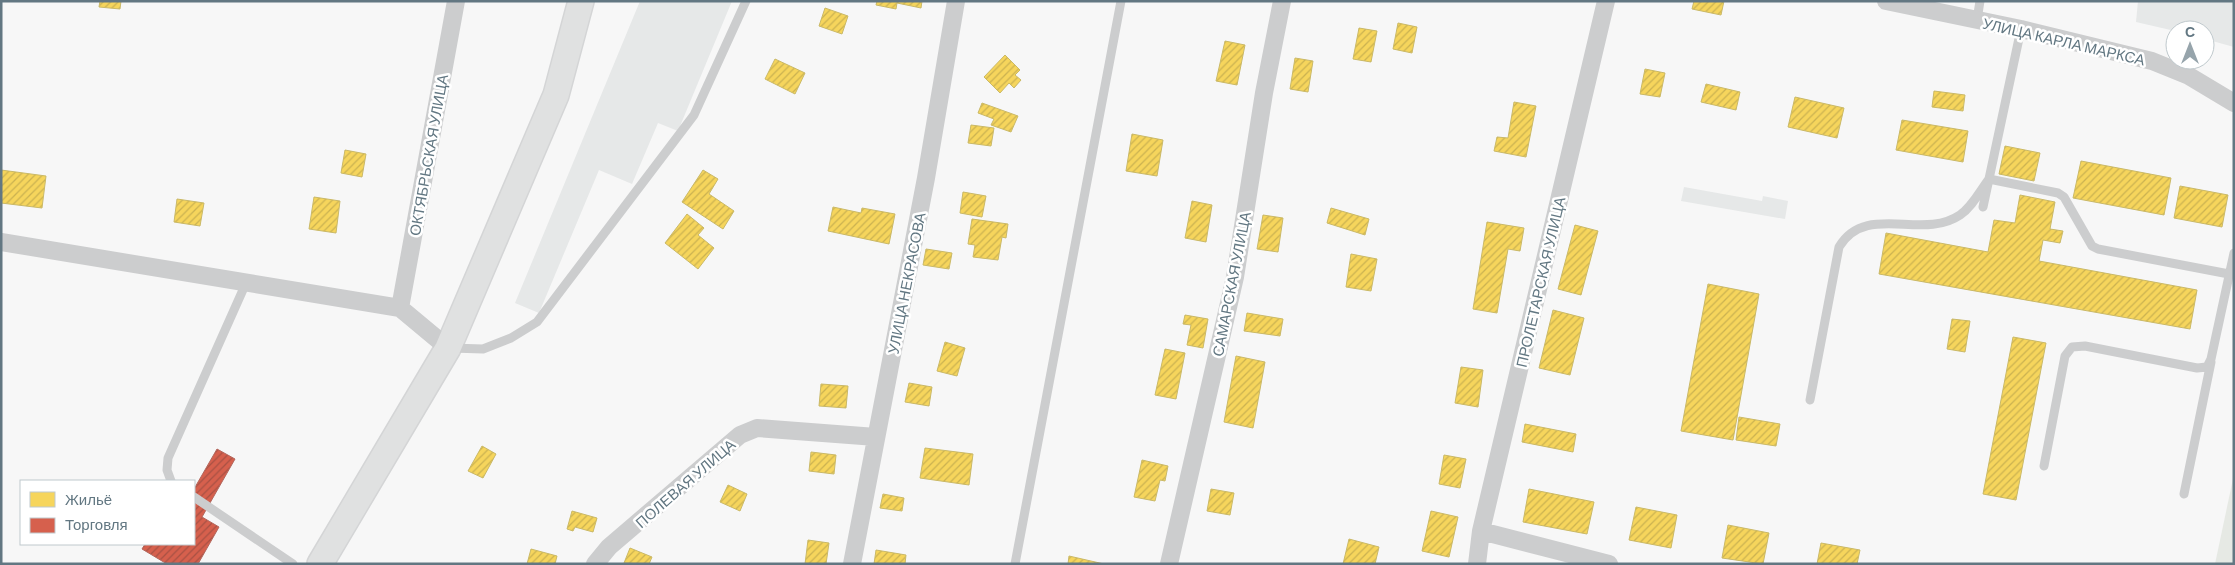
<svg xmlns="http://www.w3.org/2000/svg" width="2235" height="565" viewBox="0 0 2235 565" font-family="Barlow,sans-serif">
<defs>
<pattern id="homes-hatch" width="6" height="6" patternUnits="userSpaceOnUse" patternTransform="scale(1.25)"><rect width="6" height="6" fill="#f6d55c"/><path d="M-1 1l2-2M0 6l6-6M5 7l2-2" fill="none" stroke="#cbb251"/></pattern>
<pattern id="shops-hatch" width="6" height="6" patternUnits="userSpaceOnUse" patternTransform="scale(1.25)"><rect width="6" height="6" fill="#d6604d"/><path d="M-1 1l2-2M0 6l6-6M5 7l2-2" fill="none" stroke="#a85144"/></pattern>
</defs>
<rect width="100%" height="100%" fill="#f7f7f7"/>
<path fill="#e6e8e8" d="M640,1H732L678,131L658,123L632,184L599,170L539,313L515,303Z
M2138,1H2234V47L2205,39V30L2175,31L2136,22Z
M1684,187L1762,201L1763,196L1788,201L1785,219L1681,201Z"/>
<path fill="#e6e9e4" d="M2234,474V564H2215Z"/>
<path fill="url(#homes-hatch)" stroke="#cab967" d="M100,1H121L120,9L99,7Z
M877,1H922L921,8L897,3L896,9L876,5Z
M1694,1H1724L1721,15L1692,9Z
M825,8L848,16L842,34L819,26Z
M1398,23L1417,27L1412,53L1393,49Z
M1359,28L1377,31L1371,62L1353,59Z
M1225,41L1245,45L1237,85L1216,81Z
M1005,55L1020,70L1015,75L1021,80L1014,88L1009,83L1000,93L984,77Z
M1295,58L1313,61L1308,92L1290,89Z
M775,59L805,73L795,94L765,79Z
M1645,69L1665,73L1660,97L1640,94Z
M1706,84L1740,92L1736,110L1701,102Z
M1934,91L1965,95L1963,111L1932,107Z
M1795,97L1844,108L1837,138L1788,127Z
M1514,102L1536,106L1526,157L1494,151L1497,137L1508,138Z
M982,103L1018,116L1011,132L991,125L994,119L978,113Z
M1902,120L1968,131L1963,162L1896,150Z
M971,125L994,128L991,146L968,143Z
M1132,134L1163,140L1157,176L1126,171Z
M2005,146L2040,153L2034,181L1999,174Z
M345,150L366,154L362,177L341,173Z
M2081,161L2171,178L2164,215L2073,198Z
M1,170L46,176L42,208L1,203Z
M703,170L718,179L709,194L734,211L723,229L682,202Z
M2180,186L2228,195L2222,227L2174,218Z
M963,192L986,196L982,217L960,213Z
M2020,195L2055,202L2050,229L2063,231L2060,243L2043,240L2039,261L2197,290L2190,329L1879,274L1886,233L1988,252L1994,220L2015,223Z
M314,197L340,201L336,233L309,229Z
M177,199L204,203L200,226L174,222Z
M1192,201L1212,205L1206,242L1185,238Z
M833,207L861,213L862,208L895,214L889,244L828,231Z
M1331,208L1369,219L1365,235L1327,223Z
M687,214L704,228L698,235L714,248L698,269L665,243Z
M1263,215L1283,218L1278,252L1257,249Z
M972,219L1008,224L1006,238L1002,237L998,260L973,257L975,245L968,244Z
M1487,222L1524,228L1520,251L1508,249L1497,313L1473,309Z
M1575,225L1598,231L1581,295L1558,289Z
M926,249L952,253L949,269L923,265Z
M1351,254L1377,259L1371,291L1346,287Z
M1708,284L1759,294L1733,440L1681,431Z
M1553,310L1584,318L1570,375L1539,368Z
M1247,313L1283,319L1280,336L1244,331Z
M1185,315L1208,319L1203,348L1187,345L1191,325L1183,324Z
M1952,319L1970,321L1965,352L1947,349Z
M2013,337L2046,343L2016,500L1983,494Z
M945,342L965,348L957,376L937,371Z
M1165,349L1185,353L1176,399L1155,395Z
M1236,356L1265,362L1253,428L1224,422Z
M1461,367L1483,370L1478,407L1455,403Z
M909,383L932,387L929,406L905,402Z
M821,384L848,386L846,408L819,406Z
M1739,417L1780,424L1776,446L1736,440Z
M1525,424L1576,434L1573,452L1522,442Z
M482,446L496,454L483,478L468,471Z
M925,448L973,454L969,485L920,478Z
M811,452L836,455L834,474L809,471Z
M1444,455L1466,459L1460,488L1439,484Z
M1142,460L1168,466L1165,481L1160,480L1155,501L1134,497Z
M728,485L747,494L740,511L720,502Z
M1211,489L1234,493L1230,515L1207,511Z
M1529,489L1594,502L1587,534L1523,522Z
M883,494L904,498L902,511L880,508Z
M1636,507L1677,515L1671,548L1629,540Z
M572,511L597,518L593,532L575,527L573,531L567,529Z
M1431,511L1458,517L1449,557L1422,551Z
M1728,525L1769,533L1763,564L1722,558Z
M1349,539L1379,547L1375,564H1343Z
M808,540L829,543L826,564H805Z
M1821,543L1860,550L1857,564H1817Z
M630,548L652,557L649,564L624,563Z
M531,549L557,556L555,564H527Z
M876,550L906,555L905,564H874Z
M1069,556L1104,564H1068Z"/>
<path fill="url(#shops-hatch)" stroke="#b3675d" d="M217,449L235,459L202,517L219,527L198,564H167L142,549L145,544H194V489Z"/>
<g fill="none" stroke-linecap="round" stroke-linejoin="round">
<defs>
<path id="secondary" d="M320,564L448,348L556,95L581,1"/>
</defs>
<use href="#secondary" stroke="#d4d5d6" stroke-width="28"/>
<path stroke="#cccdce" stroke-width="9" d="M1977,20L1980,1
M1983,207L2021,29
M451,348L483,349L511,338L537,322L694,115L746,1
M1810,400L1839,247C1866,202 1922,241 1960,215C1972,207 1980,191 1989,179L2058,193L2064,197L2092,246L2098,249L2229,274
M2044,466L2065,356L2072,347L2085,346L2197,368L2207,367L2211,359L2234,253
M171,481L167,470L168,458L246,283
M2184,494L2211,362
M194,497L293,564
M1015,564L1121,1"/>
<path stroke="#cccdce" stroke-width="18" d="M1886,1L2021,29L2152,61L2189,76L2234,103
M1,242L400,308L448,348
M400,308L456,1
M1481,531L1609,564
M595,564L609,547L740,435L757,428L876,437
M852,564L926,178L956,1
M1169,564L1235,277L1264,93L1282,1
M1477,564L1481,531L1606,1"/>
<use href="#secondary" stroke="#e0e1e1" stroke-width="25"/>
</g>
<g text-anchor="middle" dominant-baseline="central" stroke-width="5" stroke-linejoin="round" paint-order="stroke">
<g font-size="15" fill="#627782" stroke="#fff">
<text transform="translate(2064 41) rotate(13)">УЛИЦА КАРЛА МАРКСА</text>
<text transform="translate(428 155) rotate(-80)">ОКТЯБРЬСКАЯ УЛИЦА</text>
<text transform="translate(1540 282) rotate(-77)">ПРОЛЕТАРСКАЯ УЛИЦА</text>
<text transform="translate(906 283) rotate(-79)">УЛИЦА НЕКРАСОВА</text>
<text transform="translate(1231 284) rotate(-79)">САМАРСКАЯ УЛИЦА</text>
<text transform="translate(685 483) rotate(-41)">ПОЛЕВАЯ УЛИЦА</text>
</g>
</g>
<rect width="2235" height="565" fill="none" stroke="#627782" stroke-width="5"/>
<rect x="20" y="480" width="175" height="65" fill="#ffffff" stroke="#c0c9cd"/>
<rect x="30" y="492" width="25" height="15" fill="#f6d55c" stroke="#c0c9cd"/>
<text x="65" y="505" font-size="15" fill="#627782">Жильё</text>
<rect x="30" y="518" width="25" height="15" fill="#d6604d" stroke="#c0c9cd"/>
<text x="65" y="530" font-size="15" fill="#627782">Торговля</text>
<g transform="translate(2190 45)"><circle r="24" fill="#ffffff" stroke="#c0c9cd"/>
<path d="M0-4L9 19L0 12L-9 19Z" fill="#96a4ab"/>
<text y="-8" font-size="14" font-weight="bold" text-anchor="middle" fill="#627782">С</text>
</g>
</svg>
